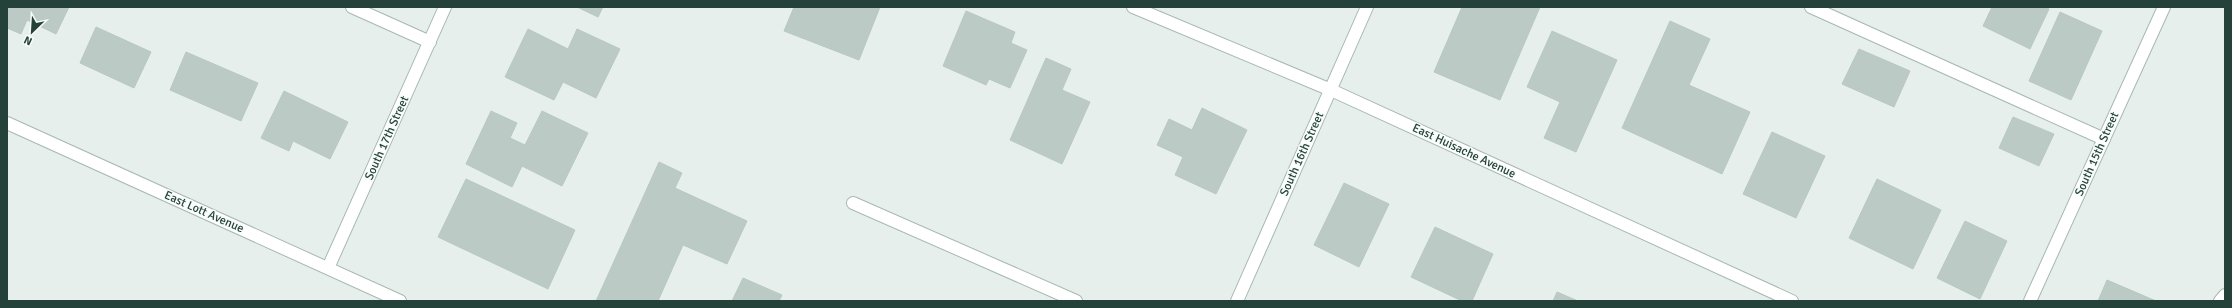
<svg xmlns="http://www.w3.org/2000/svg" width="2232" height="308" viewBox="0 0 2232 308" font-family="Signika,sans-serif">
<rect width="100%" height="100%" fill="#e6efeb"/>
<path fill="#bbcac4" stroke="#b8c9c2" d="M7,7H69L56,34L27,20L21,34L7,28Z
M577,7H603L598,17Z
M794,7H880L859,60L784,31Z
M1462,7H1540L1500,100L1434,72Z
M1992,7H2045L2049,9L2030,49L1983,26Z
M966,11L1015,32L1011,43L1027,50L1010,88L989,79L986,85L943,66Z
M2060,12L2102,31L2071,100L2029,81Z
M1670,21L1710,39L1689,85L1750,112L1722,174L1622,128Z
M96,27L151,52L134,88L80,63Z
M528,29L568,49L577,29L620,49L596,98L563,82L554,100L505,77Z
M1552,31L1617,60L1576,152L1544,138L1560,102L1527,87Z
M1859,49L1910,71L1894,107L1842,84Z
M186,52L258,83L241,121L170,90Z
M1046,58L1071,69L1062,90L1090,102L1062,164L1010,140Z
M284,91L348,122L330,159L293,141L289,151L261,138Z
M1202,108L1247,130L1216,194L1175,175L1183,157L1157,145L1169,119L1192,130Z
M491,111L517,123L510,138L525,145L542,111L588,133L562,186L522,166L512,187L466,164Z
M2013,117L2054,134L2039,166L1999,148Z
M1772,132L1825,156L1796,218L1743,194Z
M659,162L682,173L675,188L747,221L727,264L683,245L658,301H596Z
M466,179L575,230L548,289L438,237Z
M1877,179L1941,210L1913,269L1849,238Z
M1344,183L1389,204L1359,267L1314,245Z
M1965,221L2007,241L1980,299L1937,278Z
M1435,227L1493,254L1472,301H1462L1411,277Z
M743,278L782,295L779,301H732Z
M2107,280L2156,301H2098Z
M1557,292L1578,301H1553Z"/>
<g fill="none" stroke-linecap="round" stroke-linejoin="round">
<defs>
<path id="service" d="M352,7L430,42
M1811,7L2104,139
M853,203L1076,301
M2220,301L2225,295"/>
<path id="minor" d="M1133,7L1331,90L1792,301
M7,123L400,301
M328,268L445,7
M1237,301L1367,7
M2030,301L2164,7"/>
</defs>
<use href="#service" stroke="#a8b8b2" stroke-width="14"/>
<use href="#minor" stroke="#a8b8b2" stroke-width="14"/>
<use href="#service" stroke="#fff" stroke-width="12"/>
<use href="#minor" stroke="#fff" stroke-width="12"/>
</g>
<g text-anchor="middle" dominant-baseline="central" stroke-width="3" stroke-linejoin="round" paint-order="stroke">
<g font-size="12" fill="#24423a" stroke="#f7fbf9">
<text transform="translate(387 138) rotate(-66)">South 17th Street</text>
<text transform="translate(1464 151) rotate(25)">East Huisache Avenue</text>
<text transform="translate(1302 154) rotate(-66)">South 16th Street</text>
<text transform="translate(2097 154) rotate(-66)">South 15th Street</text>
<text transform="translate(204 212) rotate(24)">East Lott Avenue</text>
</g>
</g>
<rect width="2232" height="308" fill="none" stroke="#24423a" stroke-width="16"/>
<g transform="translate(32 32) rotate(205)" stroke="#f7fbf9" stroke-width="3" paint-order="stroke">
<path d="M0-3L7 15L0 10L-7 15Z" fill="#24423a"/>
<text y="-6" font-size="11" font-weight="bold" text-anchor="middle" fill="#24423a">N</text>
</g>
</svg>
